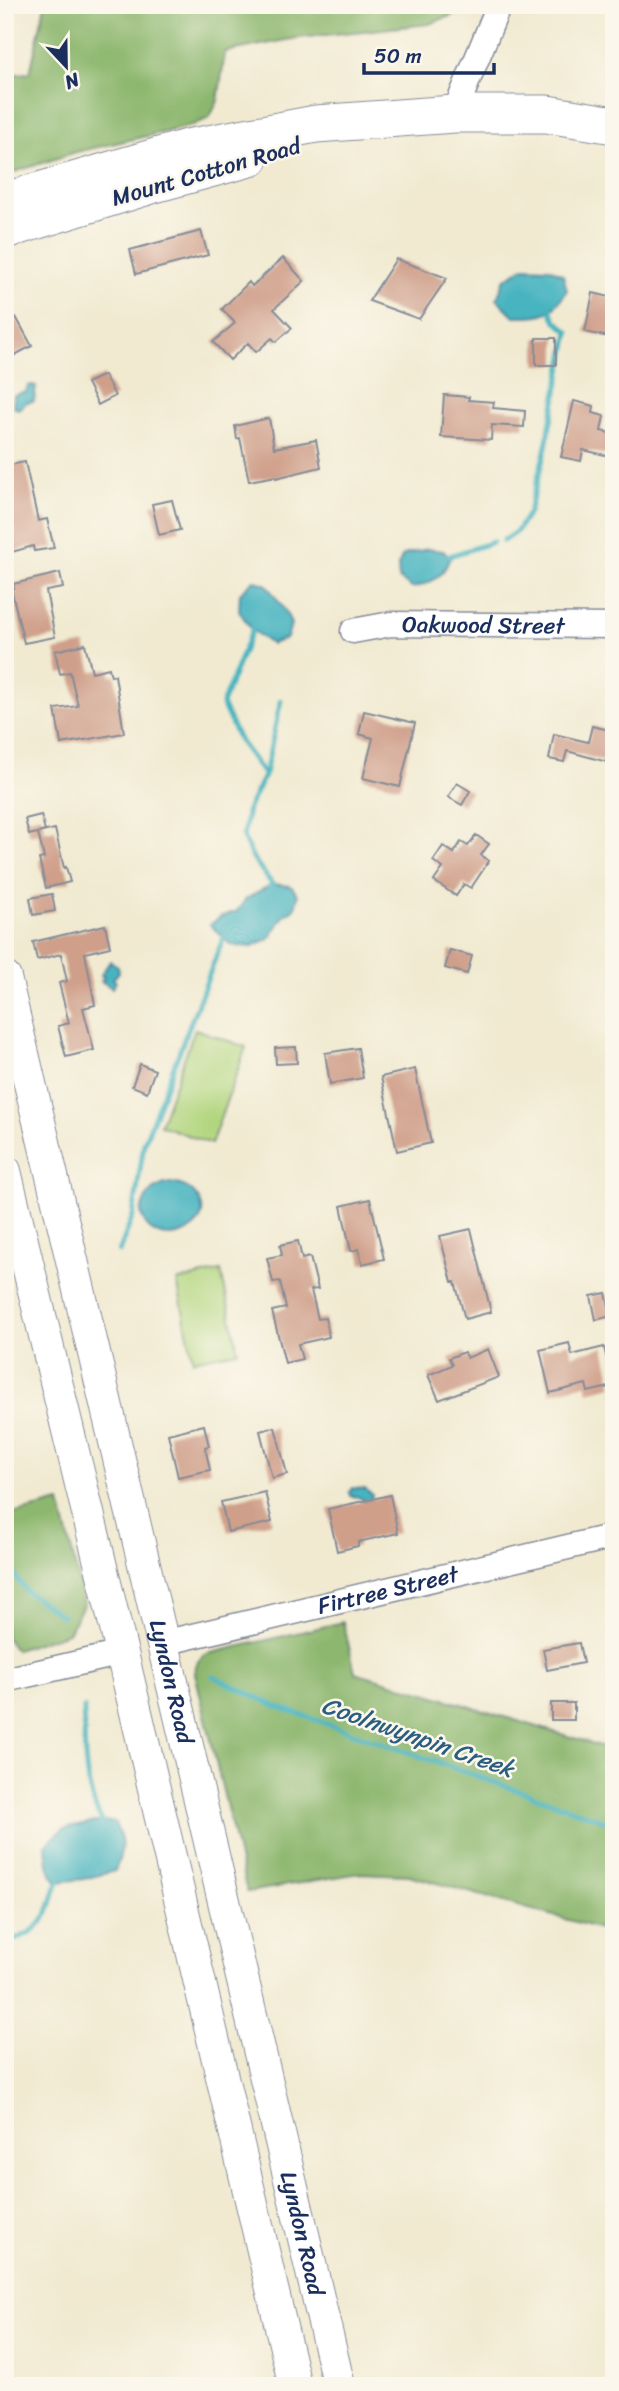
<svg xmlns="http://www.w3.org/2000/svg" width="619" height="2391" viewBox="0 0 619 2391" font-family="Sriracha,sans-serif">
<rect width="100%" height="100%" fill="#fbf7ec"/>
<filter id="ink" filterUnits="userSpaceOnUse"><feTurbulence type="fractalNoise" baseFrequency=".0143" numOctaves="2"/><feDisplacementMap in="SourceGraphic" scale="14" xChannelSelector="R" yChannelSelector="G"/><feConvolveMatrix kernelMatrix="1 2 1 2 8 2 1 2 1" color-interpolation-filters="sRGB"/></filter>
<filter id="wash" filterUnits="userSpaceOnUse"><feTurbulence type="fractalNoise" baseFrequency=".00686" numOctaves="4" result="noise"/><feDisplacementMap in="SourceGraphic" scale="28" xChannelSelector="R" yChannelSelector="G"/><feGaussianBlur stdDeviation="1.57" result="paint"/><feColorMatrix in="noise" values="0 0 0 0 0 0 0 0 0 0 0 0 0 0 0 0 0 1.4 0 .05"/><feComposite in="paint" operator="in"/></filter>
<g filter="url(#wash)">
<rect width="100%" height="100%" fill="#f1ead1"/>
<path fill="#b2d67f" stroke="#66826e" stroke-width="2" d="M195,1029L246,1047L211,1144L160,1125Z
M221,1271L238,1351L193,1360L177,1281Z"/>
<path fill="#8db76e" stroke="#547366" stroke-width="2" d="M45,5H470L466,10L429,24L297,38L225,52L218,101L209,118L191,126L76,152L5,175V75L30,73Z
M60,1502L84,1603L68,1633L16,1650L5,1637V1516Z
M343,1622L355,1672L614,1750V1933L409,1875L359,1873L247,1892L195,1673C196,1663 198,1659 207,1654Z"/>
<path fill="#46b4c0" stroke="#30728f" stroke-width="2" d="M524,267L550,268L563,275L567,290C551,317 543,316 514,316L497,299L504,280Z
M32,385L36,386L34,401L27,402L19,409L13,407L14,395L26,392L28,386Z
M427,549L443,551L450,556C445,576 432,583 412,588L399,579L398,566L403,555Z
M254,580L267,585L286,612L291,624L287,638L271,644L252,630L239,611L240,593Z
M272,884L291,886L298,895L295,908L284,916L269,939L251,947L231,945L210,925L220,917L237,911L246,899Z
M110,961L118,966L119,972L113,979L116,982L112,988L101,981L104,977L101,975Z
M169,1183C181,1184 190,1187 197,1197C222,1229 150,1258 141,1212C145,1195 152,1187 169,1183Z
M353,1488L365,1489L372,1495L371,1500L364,1501L359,1497L350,1496L349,1492Z
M102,1821L114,1822C125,1842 123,1851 115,1871L84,1879L57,1882C47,1871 47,1859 46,1845L63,1829Z"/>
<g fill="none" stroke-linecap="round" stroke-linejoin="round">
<path stroke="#46b4c0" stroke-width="5" d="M503,541L517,531L529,512L545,451L569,332L556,321L551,311
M446,557L493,542
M252,630L222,704L240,742L264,774
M269,888L272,884L252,857L243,837L248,808L265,774L281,700
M119,1252L133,1216L144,1143L223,939L227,937
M5,1563L27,1592L62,1616
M213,1676L273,1705L614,1824
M84,1708C84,1746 83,1788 102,1821L98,1827
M5,1944C27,1935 44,1928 51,1904C54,1894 55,1885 61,1877"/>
</g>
<g id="blocks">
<path fill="#cf9f8a" d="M201,231L208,255L136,274L130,250Z
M283,258L304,281L274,309L292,328L276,342L272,338L256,352L248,343L230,360L213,342L235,323L222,309L249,282L252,286Z
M396,259L447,278L419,319L369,301Z
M593,293L614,298V338L585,332Z
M16,317L32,346L5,360V323Z
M536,338H556V365H536Z
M104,375L115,396L98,405L87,383Z
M444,395L469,397L468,400L494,402L493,408L525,411L524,427L492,425L491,440L441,437Z
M574,401L594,406L593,413L604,416L601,431L614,434V457L583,450L581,461L561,457Z
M269,418L274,448L316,440L321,467L276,478V476L249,481L240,438L237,439L235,426Z
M25,462L38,521L47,519L54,548L34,551L33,546L5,554V466Z
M172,500L180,530L159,535L152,504Z
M60,573L63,588L46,591L55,637L24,643L11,588H14L13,584Z
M85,644L92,672L109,668L111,676L115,675L124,733L61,744L55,709L78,706L70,672L60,674L55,651Z
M364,711L415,723L400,787L363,778L373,738L359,734Z
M592,726L614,731V764L567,751L564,762L549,759L554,734L588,742Z
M457,783L470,791L462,805L448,797Z
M41,815L45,831L29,835L25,819Z
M55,829L64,868L66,867L70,882L46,888L39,859L44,858L38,833Z
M476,835L489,844L481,855L489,861L471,888L464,884L456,896L434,881L443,868L433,861L443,846L454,853L461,842L468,846Z
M52,894L55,911L33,915L30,898Z
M105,925L110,947L85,953L95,1005L83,1008L94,1050L66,1057L58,1026L69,1023L59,983L67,981L61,954L37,960L33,942Z
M450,950L472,956L467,974L445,968Z
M296,1047L297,1063L276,1064L275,1048Z
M358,1048L363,1078L330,1084L325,1053Z
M140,1064L155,1070L147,1092L132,1086Z
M415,1069L431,1143L397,1151L381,1077Z
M370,1199L384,1259L362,1264L359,1249L351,1251L341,1206Z
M471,1229L491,1312L465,1319L455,1282H452L440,1236Z
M298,1241L302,1259L310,1257L318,1289L311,1290L318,1319L325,1318L329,1337L298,1344L302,1359L285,1363L272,1311L286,1308L280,1281L273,1282L267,1258L282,1255L280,1245Z
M606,1293L611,1316L596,1320L591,1296Z
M569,1343L572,1355L604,1347L613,1386L588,1392L586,1384L550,1393L540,1350Z
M488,1349L499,1377L439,1400L428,1375L452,1365L449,1358L464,1352L467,1358Z
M204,1425L209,1446L205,1447L210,1470L178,1477L168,1434Z
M275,1427L287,1474L272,1478L260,1431Z
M265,1492L272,1522L228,1532L221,1502Z
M390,1495L398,1533L358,1542V1546L337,1551L328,1509Z
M579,1643L583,1663L547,1670L543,1649Z
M551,1703H574V1720H551Z"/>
</g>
</g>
<g filter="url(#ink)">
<use href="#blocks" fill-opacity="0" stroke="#868c98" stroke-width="2"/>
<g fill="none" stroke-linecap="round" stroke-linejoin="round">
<defs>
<g id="minor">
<path d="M454,114L499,5"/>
<path id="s1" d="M353,631L391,624L614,626"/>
<path id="s2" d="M163,1643L614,1536"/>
<path d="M5,1680L122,1653"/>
</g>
<g id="major">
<path id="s3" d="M5,978L339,2386"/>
<path d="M5,1171L122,1653L295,2386"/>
</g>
<path id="highway" d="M5,201L187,148L316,124L454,114H547L614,125
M5,230L151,185L250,158"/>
</defs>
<use href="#minor" stroke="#868c98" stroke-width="27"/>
<use href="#major" stroke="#868c98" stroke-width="34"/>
<use href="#highway" stroke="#868c98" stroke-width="39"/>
<use href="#minor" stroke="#fff" stroke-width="24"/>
<use href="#major" stroke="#fff" stroke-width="32"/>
<use href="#highway" stroke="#fff" stroke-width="37"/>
</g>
</g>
<g text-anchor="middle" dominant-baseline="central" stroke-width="5" stroke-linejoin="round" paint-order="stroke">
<g font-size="23" fill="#1b2f5e" stroke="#fbf7ec">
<text transform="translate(206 172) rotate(-16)">Mount Cotton Road</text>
<text stroke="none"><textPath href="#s1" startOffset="131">Oakwood Street</textPath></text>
<text stroke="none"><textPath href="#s2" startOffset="231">Firtree Street</textPath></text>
<text stroke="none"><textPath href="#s3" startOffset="723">Lyndon Road</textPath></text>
<text stroke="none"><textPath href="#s3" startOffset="1290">Lyndon Road</textPath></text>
</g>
<g font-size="24" font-style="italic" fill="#2a5e80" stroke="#fbf7ec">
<text transform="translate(418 1737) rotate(19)">Coolnwynpin Creek</text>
</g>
</g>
<rect width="619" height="2391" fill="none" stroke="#fbf7ec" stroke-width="28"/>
<g transform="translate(66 66) rotate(158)" stroke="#fbf7ec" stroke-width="5" paint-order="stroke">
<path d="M0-5L12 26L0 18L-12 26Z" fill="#1b2f5e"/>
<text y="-10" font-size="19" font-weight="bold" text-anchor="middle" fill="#1b2f5e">N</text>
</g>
<path d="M364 63v10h130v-10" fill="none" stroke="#1b2f5e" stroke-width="3.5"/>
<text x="374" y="63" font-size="21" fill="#1b2f5e" stroke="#fbf7ec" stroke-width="5" paint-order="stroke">50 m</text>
</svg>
